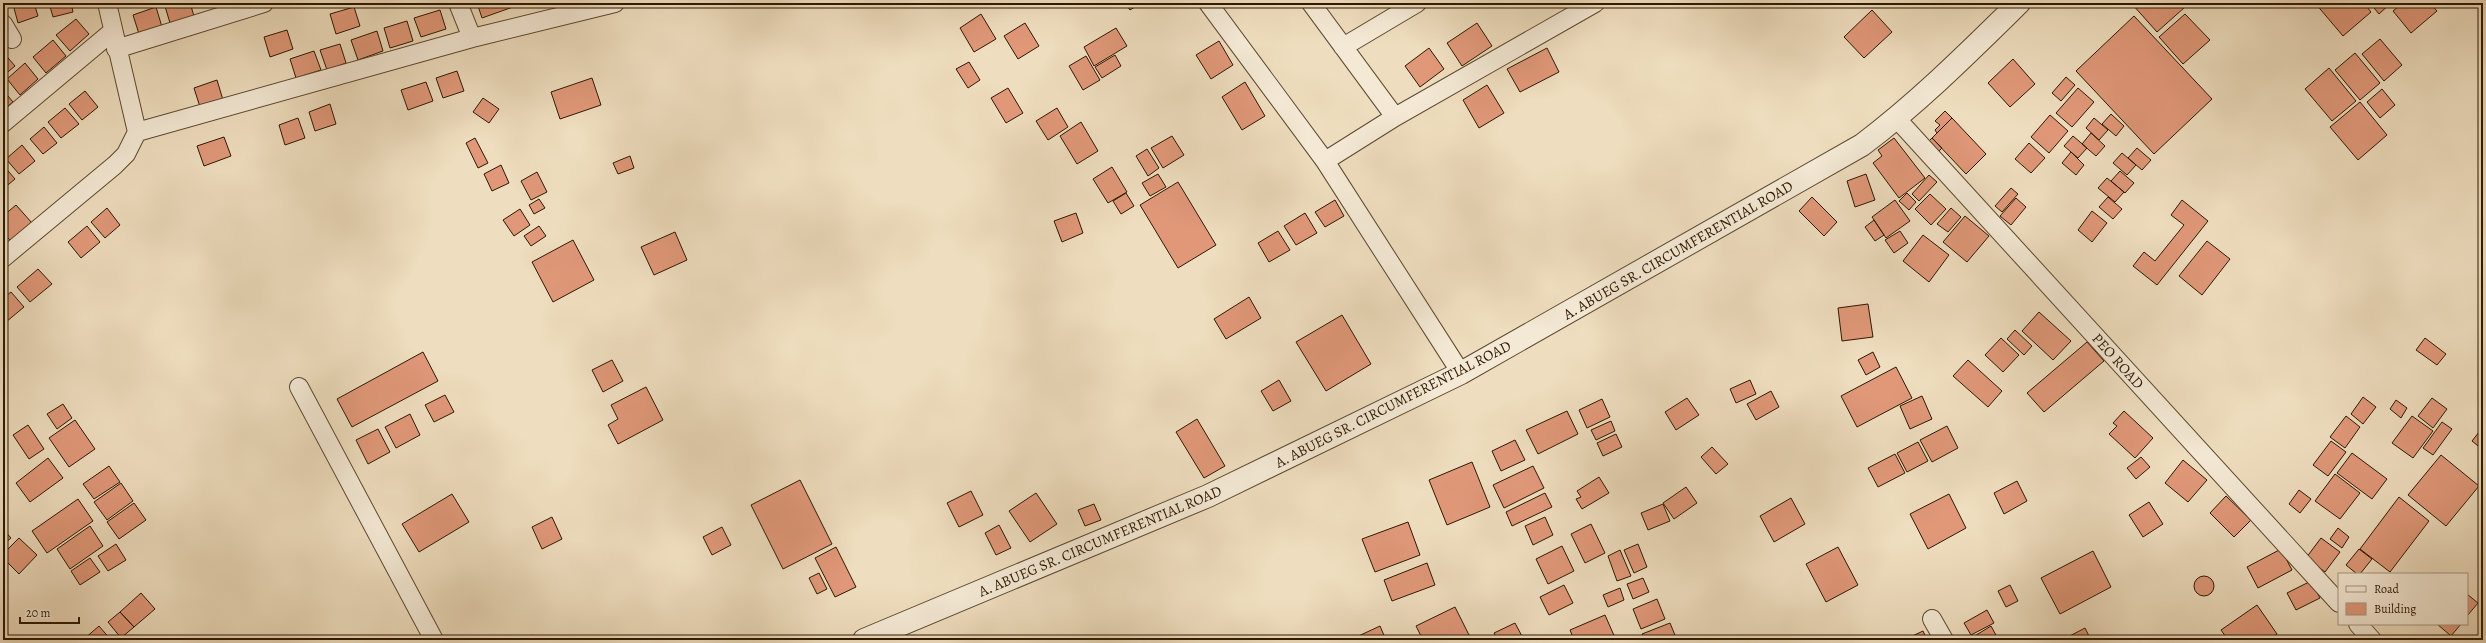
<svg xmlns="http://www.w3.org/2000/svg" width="2486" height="643" viewBox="0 0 2486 643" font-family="Alegreya,serif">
<rect width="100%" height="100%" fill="#eeddbe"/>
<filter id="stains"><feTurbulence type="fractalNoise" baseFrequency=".005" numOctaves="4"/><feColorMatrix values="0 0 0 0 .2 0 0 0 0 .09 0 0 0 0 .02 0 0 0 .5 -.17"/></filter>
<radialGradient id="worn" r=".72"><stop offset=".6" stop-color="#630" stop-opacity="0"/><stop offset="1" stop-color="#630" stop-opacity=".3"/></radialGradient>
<path fill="#e09879" stroke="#2d1800" d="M30,3H34L38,16L18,23L14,8Z
M49,3H71L73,12L53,17Z
M164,3H190L194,16L170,23Z
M477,3H512L513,7L482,18Z
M1125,3H1141L1130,10Z
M2133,3H2181L2185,7L2157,32L2132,4Z
M2315,3H2364L2371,12L2343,36Z
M2370,3H2391L2379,14Z
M2403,3H2430L2437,11L2411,33L2393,11Z
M156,7L162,27L139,34L133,15Z
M354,7L360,26L336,34L330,14Z
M440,10L446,29L421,37L414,18Z
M1872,10L1892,32L1864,58L1844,37Z
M981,14L996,39L974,52L960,28Z
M2185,14L2210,40L2183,64L2159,37Z
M2134,16L2212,99L2154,154L2076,71Z
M76,19L89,34L70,51L56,35Z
M407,21L413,41L390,48L384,28Z
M1025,23L1039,46L1018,59L1004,36Z
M1477,23L1492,46L1462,66L1447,43Z
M1116,28L1127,46L1094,66L1084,47Z
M287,30L293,49L270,57L264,37Z
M377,31L383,51L358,60L351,40Z
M2380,39L2402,65L2384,81L2362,54Z
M53,40L66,56L46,73L33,57Z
M1219,41L1233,65L1211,79L1196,55Z
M340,44L346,63L327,70L320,50Z
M1429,48L1444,69L1420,87L1405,66Z
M1547,48L1559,72L1520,92L1507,69Z
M314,51L321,70L296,78L290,59Z
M3,52L15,66L3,76Z
M2355,53L2380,83L2360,100L2335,70Z
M1115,55L1121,66L1102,78L1095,67Z
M1086,56L1100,80L1083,90L1069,66Z
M2013,59L2035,84L2010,107L1988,83Z
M969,62L980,80L968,88L956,69Z
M25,63L38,79L20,95L7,79Z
M2329,68L2356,101L2332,121L2305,89Z
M457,71L464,91L443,98L436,78Z
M2066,77L2075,85L2061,101L2052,93Z
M592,78L601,105L560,119L551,92Z
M217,80L223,100L200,107L194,88Z
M426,82L433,101L408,110L401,90Z
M1245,82L1265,116L1242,130L1222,97Z
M1487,85L1504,113L1479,128L1463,100Z
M1008,88L1023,113L1006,123L991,98Z
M2078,88L2094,102L2072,127L2056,113Z
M2382,89L2395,105L2380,118L2367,102Z
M3,90L13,102L3,110Z
M85,91L98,107L82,120L69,104Z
M483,98L499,109L489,123L473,112Z
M2360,102L2387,135L2358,160L2330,127Z
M330,104L336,124L315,131L309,112Z
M65,108L79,124L61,138L48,122Z
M1057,108L1068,127L1048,140L1036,121Z
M1945,111L1952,118L1937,133L1935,130L1940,125L1935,121Z
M2111,114L2124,126L2116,136L2102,124Z
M2050,115L2068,131L2049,153L2031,137Z
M298,118L305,138L285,145L279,125Z
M1952,118L1986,154L1966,174L1932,138Z
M2094,118L2108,130L2099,140L2086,128Z
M1081,122L1098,151L1077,164L1060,136Z
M44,127L57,143L43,154L30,139Z
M2091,133L2105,146L2096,156L2082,144Z
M1172,136L1184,155L1163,168L1151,148Z
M2073,136L2087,148L2078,158L2064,146Z
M224,137L231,156L204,166L197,146Z
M475,138L488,163L478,168L466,143Z
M1894,138L1925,178L1899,198L1873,163L1882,156L1878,150Z
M1932,138L1942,148L1937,153L1927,143Z
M2029,143L2045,158L2031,173L2015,159Z
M22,145L35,161L19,174L6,159Z
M2137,148L2151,160L2142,170L2128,158Z
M1147,149L1159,168L1148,176L1136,156Z
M2071,152L2084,165L2076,175L2062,163Z
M2122,153L2136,165L2127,175L2113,163Z
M630,156L634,168L618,174L613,163Z
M3,165L15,179L3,189Z
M501,165L509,183L492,191L484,174Z
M1112,167L1127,192L1108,203L1093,179Z
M2120,171L2134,183L2125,193L2111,181Z
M537,172L547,192L531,200L521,181Z
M1158,174L1166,187L1150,196L1142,183Z
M1866,174L1875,200L1855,207L1847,181Z
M1929,175L1937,182L1919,201L1912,194Z
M2107,178L2124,192L2115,202L2098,188Z
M1178,182L1216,245L1178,268L1140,205Z
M2011,188L2018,194L2002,212L1995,206Z
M1126,193L1134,206L1121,214L1113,201Z
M1907,193L1916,202L1909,210L1899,201Z
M1930,194L1946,209L1931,225L1915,209Z
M1812,197L1837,222L1824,236L1799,211Z
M2108,197L2122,209L2113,219L2099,207Z
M2016,198L2026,207L2011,225L2000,216Z
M539,199L545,208L534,214L529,205Z
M1335,200L1344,216L1325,227L1315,212Z
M1895,200L1910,221L1886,238L1872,217Z
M2182,200L2208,221L2157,285L2133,266L2144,252L2155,261L2184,225L2171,215Z
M16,205L32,223L11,241L3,233V216Z
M107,208L120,225L105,238L91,222Z
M1951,208L1961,217L1948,232L1937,224Z
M520,209L530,225L514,236L503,220Z
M2092,211L2107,223L2092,242L2078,230Z
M1076,213L1083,233L1062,242L1054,221Z
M1305,213L1317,233L1296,245L1284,226Z
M1965,216L1989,236L1967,262L1943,242Z
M1874,220L1884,235L1875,241L1865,227Z
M87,226L100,242L81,258L68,242Z
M539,226L546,236L531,246L524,236Z
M1278,231L1290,250L1269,262L1258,243Z
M1900,231L1908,243L1894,253L1885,240Z
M675,232L687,260L654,275L641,247Z
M1923,235L1949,255L1929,282L1903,261Z
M3,237L8,242L3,246Z
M573,240L594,280L553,302L532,262Z
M2207,241L2230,259L2202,295L2179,276Z
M38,269L52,284L30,302L17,287Z
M11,292L24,307L6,322L3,318V298Z
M1249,297L1261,318L1226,339L1214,319Z
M1868,304L1873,337L1842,341L1838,308Z
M2039,312L2071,341L2053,360L2022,331Z
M1342,315L1371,364L1326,391L1296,342Z
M2015,330L2032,346L2024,355L2007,339Z
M2001,338L2019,355L2003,372L1985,355Z
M2425,338L2446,354L2437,365L2416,350Z
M2087,342L2104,361L2044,412L2027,393Z
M423,352L438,381L352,427L337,399Z
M1873,352L1880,367L1866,375L1858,360Z
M612,360L623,381L603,392L592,370Z
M1968,360L2002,391L1988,407L1953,376Z
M1896,367L1912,398L1857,427L1841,396Z
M1279,380L1291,401L1273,411L1261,391Z
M1750,380L1756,394L1736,403L1730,389Z
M646,387L663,420L618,444L608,425L618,419L611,405Z
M1771,391L1779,407L1756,420L1747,404Z
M445,395L454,412L434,422L425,405Z
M1922,396L1932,419L1910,429L1900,406Z
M2363,397L2376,407L2363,424L2351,414Z
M1687,398L1699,415L1676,430L1665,412Z
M2432,398L2447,409L2433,428L2418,416Z
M1602,399L1610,417L1587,428L1579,410Z
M2396,400L2407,408L2401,418L2390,409Z
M63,404L72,418L57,429L47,414Z
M1567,411L1578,434L1538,454L1526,430Z
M2124,411L2153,438L2135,458L2109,434L2117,426L2113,423Z
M410,414L420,435L396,448L385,427Z
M2346,416L2360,427L2345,448L2330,437Z
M2412,416L2433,431L2413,458L2392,443Z
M1197,419L1225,466L1204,478L1176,432Z
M75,420L95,449L69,467L49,438Z
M1611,421L1615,431L1596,440L1591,430Z
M2442,422L2452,429L2433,455L2423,448Z
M28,425L44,449L29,459L13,435Z
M1947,426L1958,448L1932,462L1920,440Z
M2483,427V450L2472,441Z
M378,429L390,452L368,464L356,440Z
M1616,434L1622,447L1603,456L1597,443Z
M1515,440L1525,460L1501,471L1492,451Z
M2331,441L2346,452L2328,476L2313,465Z
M1918,442L1928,461L1907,472L1897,453Z
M1712,447L1728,464L1716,474L1701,457Z
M2352,453L2387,479L2372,499L2337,473Z
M1895,454L1905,473L1878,487L1868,468Z
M2441,455L2479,486L2446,526L2408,495Z
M2141,457L2150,467L2136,479L2127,468Z
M48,458L63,478L30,502L16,483Z
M2183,460L2207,480L2188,502L2165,483Z
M1472,462L1490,507L1447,525L1429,480Z
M109,466L120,482L94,499L83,484Z
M1533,466L1544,488L1504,508L1493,485Z
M2335,474L2360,493L2340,519L2315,501Z
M1599,477L1609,493L1582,509L1576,499L1581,497L1577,491Z
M800,480L832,544L783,569L751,505Z
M2017,481L2027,501L2004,514L1994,493Z
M121,483L133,501L107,520L94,502Z
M1686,487L1697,503L1674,519L1663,503Z
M2299,490L2311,499L2300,513L2289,504Z
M971,491L983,515L959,527L947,503Z
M1036,493L1057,524L1030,542L1009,511Z
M1545,493L1552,507L1512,526L1506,512Z
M452,494L469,522L419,552L402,524Z
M1949,494L1966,528L1928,549L1910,514Z
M2226,496L2251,520L2234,537L2210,513Z
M2399,497L2429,521L2390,572L2360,549Z
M1791,498L1805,524L1774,542L1760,516Z
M78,499L93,521L47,553L32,531Z
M2149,502L2163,524L2143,537L2129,515Z
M134,503L146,520L119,539L107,522Z
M1094,504L1101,520L1085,526L1078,510Z
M1663,504L1670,521L1648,530L1641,513Z
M552,517L562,539L542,549L532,527Z
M1545,517L1553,535L1533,545L1525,526Z
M1408,522L1420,555L1375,572L1362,539Z
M1591,524L1605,553L1585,563L1571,534Z
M999,525L1011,548L996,555L985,533Z
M90,526L103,546L70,569L57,549Z
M722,527L731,545L712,555L703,537Z
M2338,528L2349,537L2342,548L2330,539Z
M3,529L11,538L3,545Z
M19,538L37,555L19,574L3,558V554Z
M2321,538L2340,552L2325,572L2306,558Z
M116,544L126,560L108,571L98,556Z
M1638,544L1647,567L1634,573L1624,550Z
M1562,546L1574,571L1548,584L1536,559Z
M836,547L856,587L835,597L815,558Z
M1838,547L1858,585L1826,602L1806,564Z
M2281,549L2292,570L2258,588L2247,567Z
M2359,549L2372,559L2360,574H2357L2346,565Z
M1620,550L1631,576L1617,581L1608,556Z
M2093,551L2111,587L2060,614L2041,578Z
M90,558L100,572L80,585L71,571Z
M1427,563L1435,585L1392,601L1384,580Z
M819,573L827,589L817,594L809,578Z
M2194 586a10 10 0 1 1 20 0a10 10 0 1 1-20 0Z
M1643,578L1649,592L1633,599L1627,584Z
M2311,581L2320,598L2296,610L2287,593Z
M1564,585L1573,603L1549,615L1540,597Z
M2010,585L2018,601L2006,607L1998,591Z
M1620,588L1624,600L1608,607L1603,595Z
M141,593L155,609L134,627L120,612Z
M2467,594L2478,603L2467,616Z
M1657,599L1665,619L1641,629L1633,609Z
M2257,605L2277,634L2269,640H2228L2221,630Z
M1455,607L1469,635L1458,640H1423L1416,626Z
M1987,610L1994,623L1971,635L1964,623Z
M120,612L134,627L121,638L108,622Z
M1605,615L1616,640H1574L1570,630Z
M1515,623L1524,640H1498L1494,633Z
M1670,623L1677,640H1645L1642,634Z
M2437,624H2461L2451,636Z
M99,626L111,640H85L84,639Z
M1380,626L1386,640H1350Z
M1991,626L1997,637L1991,640H1968Z
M2085,628L2091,640H2062Z
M1923,631L1927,640H1904Z
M532,635L534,640H519Z"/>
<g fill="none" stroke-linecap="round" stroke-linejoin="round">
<defs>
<path id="minor" d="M458,3L472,38
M1208,3L1325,161L1461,373
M1311,3L1395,117
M3,24L12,39
M1343,47L1417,3
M116,49L264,3
M1897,119L2339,603
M3,123L113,31
M137,132L472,38L615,3
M1325,161L1395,117L1595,3
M3,258L115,165L126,154L137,132L107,3
M299,387L434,640
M1932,619L1944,640
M2358,624L2372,640"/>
<path id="tertiary" d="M864,640L1208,496L1461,373L1862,145C1919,102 1969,52 2019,3"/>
</defs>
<use href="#minor" stroke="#5d4930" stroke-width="20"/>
<use href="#tertiary" stroke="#5d4930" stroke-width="24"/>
<use href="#minor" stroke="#f4e9d5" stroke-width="18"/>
<use href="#tertiary" stroke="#f4e9d5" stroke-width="22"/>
</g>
<g text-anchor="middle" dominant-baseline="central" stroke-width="3" stroke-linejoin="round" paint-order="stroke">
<g font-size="15" fill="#2d1800" stroke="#f4e9d5">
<text transform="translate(1678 250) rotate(-30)">A. ABUEG SR. CIRCUMFERENTIAL ROAD</text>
<text transform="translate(2118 361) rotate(48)">PEO ROAD</text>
<text transform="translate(1393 404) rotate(-27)">A. ABUEG SR. CIRCUMFERENTIAL ROAD</text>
<text transform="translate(1100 541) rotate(-23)">A. ABUEG SR. CIRCUMFERENTIAL ROAD</text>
</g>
</g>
<rect width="2486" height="643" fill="none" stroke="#eeddbe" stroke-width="16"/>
<rect x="4" y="4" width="2478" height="635" fill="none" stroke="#2d1800" stroke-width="2"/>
<rect x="8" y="8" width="2470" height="627" fill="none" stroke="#2d1800"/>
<rect x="2338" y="573" width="130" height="52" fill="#f4e9d5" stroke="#a49580"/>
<rect x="2346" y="586" width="20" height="6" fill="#f4e9d5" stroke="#a49580"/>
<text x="2374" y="593" font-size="12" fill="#2d1800">Road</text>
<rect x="2346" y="603" width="20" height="12" fill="#e09879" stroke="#a49580"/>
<text x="2374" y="613" font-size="12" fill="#2d1800">Building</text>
<path d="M20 617v6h59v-6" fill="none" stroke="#2d1800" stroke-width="2"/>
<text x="26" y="617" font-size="12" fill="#2d1800" stroke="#f4e9d5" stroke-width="3" paint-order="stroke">20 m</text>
<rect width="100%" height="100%" filter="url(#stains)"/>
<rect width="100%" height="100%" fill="url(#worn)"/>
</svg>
